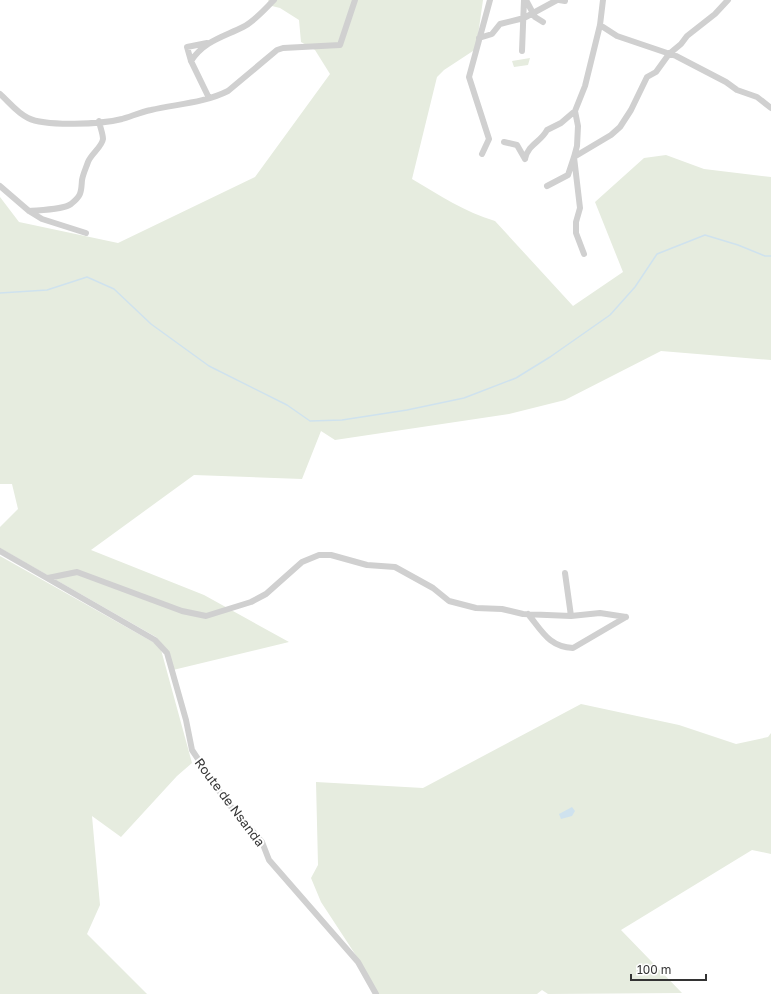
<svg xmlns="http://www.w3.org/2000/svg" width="771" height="994" viewBox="0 0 771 994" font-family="'Golos Text',sans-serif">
<rect width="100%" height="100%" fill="#fff"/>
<path fill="#e6ecdf" d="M268,0H483L476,49L444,70L437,77L412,179C439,195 465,212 495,221L573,306L623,272L595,202L644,158L666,155L704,169L771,177V360L661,351L565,400L509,414L335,440L321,431L302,479L194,475L91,550L204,595L289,642L173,670L169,652L156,637L0,548V527L18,509L12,484H0V197L19,222L118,243L255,177L330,74L315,50L301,42L299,20L280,8L272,6Z
M530,58L528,65L514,67L512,61Z
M0,556L160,646L192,763L177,776L121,837L92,816L100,905L87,934L147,994H0Z
M581,704L679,725L736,744L768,737L771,733V854L752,850L621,930L682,993L548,994L542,990L537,994H378L357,957L321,902L311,878L318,865L316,782L423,788Z"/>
<path fill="#cfe2ee" d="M572,807L575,811L572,816L561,819L559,814Z"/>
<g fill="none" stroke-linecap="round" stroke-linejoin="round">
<path stroke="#cfe2ee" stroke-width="1.5" d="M0,293L47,290L87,277L114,289L151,324L209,366L287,405L310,421L342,420L407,410L464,398L516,378L550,357L610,315L635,287L657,254L705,235L738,245L765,256H771"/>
<path stroke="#d0d0d0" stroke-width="6" d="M526,0L535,17L543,22
M559,0L565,1
M600,25L617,36L676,56L726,82L737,90L757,97L771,108
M479,38L492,34L500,24L524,18L557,0
M207,43L187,47L191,61L209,98
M522,51L524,0
M191,61C204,41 223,37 243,27C255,21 265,9 274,0
M0,94C9,102 17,113 28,118C46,127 102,124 122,119C132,116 141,112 151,110C177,104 204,103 228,91L277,50L283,48L340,45L355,0
M504,142L517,145L525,159
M482,154L489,139L469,77L490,0
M574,157L611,135L620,127L631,110L647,77L656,72L669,54L681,44L687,36L715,14L728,0
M574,157L577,146L578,126L575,111L585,86L600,25L603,0
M525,159C528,144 541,142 547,130L561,123L575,111
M0,186L29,211L42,219L86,233
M547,186L568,175L574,157L580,208L576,222V233L584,254
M29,211C39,210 63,210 71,204C82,195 81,192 82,180C83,174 86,168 88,162C91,154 102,147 103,139C103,134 100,127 99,121
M0,551L155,640L167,653L186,720L192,750L226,801L262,842L269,860L358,962L376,994
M565,573L571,616
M48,578L77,572L182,611L206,616L251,602L266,594L302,562L319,555H331L367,565L395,567L433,588L449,601L476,608L502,609L523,614L571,616L600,613L626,617
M528,614C542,631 549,647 573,648L626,617"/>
</g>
<g text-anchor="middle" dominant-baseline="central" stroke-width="4" stroke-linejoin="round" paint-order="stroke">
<g font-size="13" fill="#333" stroke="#fff">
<text transform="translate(230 802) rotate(53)">Route de Nsanda</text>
</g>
</g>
<path d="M631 974v6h75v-6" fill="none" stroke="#333333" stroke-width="2"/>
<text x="637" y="974" font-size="12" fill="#333333" stroke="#ffffff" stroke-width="3" paint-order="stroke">100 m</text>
</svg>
